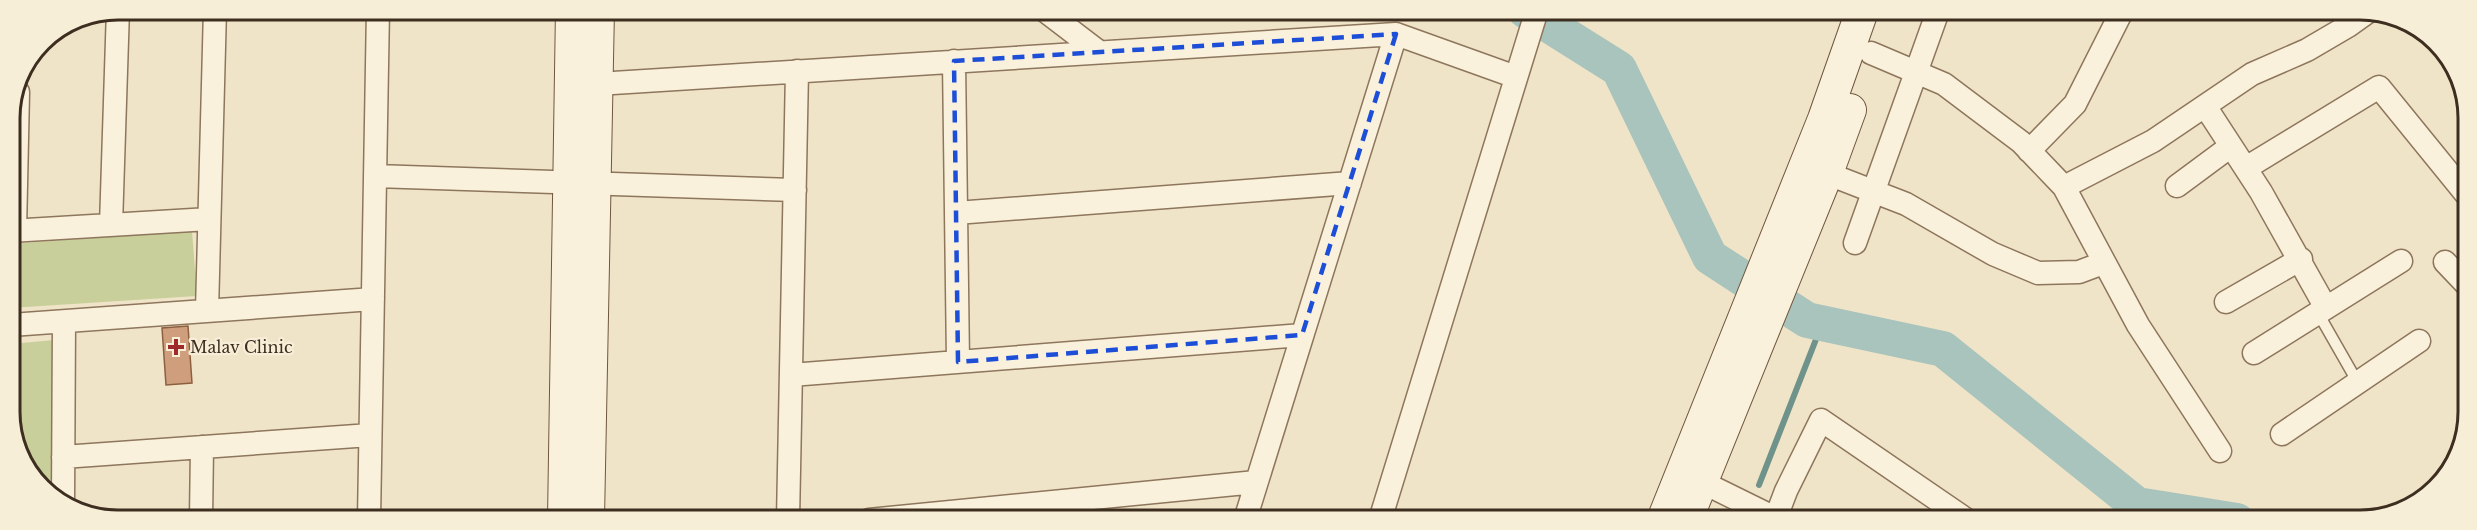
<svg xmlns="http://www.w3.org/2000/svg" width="2477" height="530" viewBox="0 0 2477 530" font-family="'Libre Baskerville',serif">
<rect width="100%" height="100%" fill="#f0e4c8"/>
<path fill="#c9cf9b" d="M192,231L197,296L10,308V244Z
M54,340L52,495L41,489L11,434V344Z"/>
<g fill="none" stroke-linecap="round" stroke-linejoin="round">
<path stroke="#6f938a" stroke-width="6" d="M1759,485L1822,324"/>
<path stroke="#a9c4bc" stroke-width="36" d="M1525,10L1619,69L1710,257L1807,320L1943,349L2137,505L2237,521"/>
</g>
<path fill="#cf9f7d" stroke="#8d5f41" stroke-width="1.5" d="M188,326L192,383L166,385L162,328Z"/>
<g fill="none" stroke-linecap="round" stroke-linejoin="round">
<defs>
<path id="lane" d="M2318,313L2358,383"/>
<path id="street" d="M1044,10L1099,52
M1871,53L1944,84L2021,142L2064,187L2138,325L2220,451
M954,61L958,362
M597,84L1396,34L1516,77
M2205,106L2261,192L2326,308
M2029,151L2075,104L2122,11
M1813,168L1906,204L1993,254L2038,273L2079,272L2103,263
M2246,168L2379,87L2466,194
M375,176L795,190
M2177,186L2231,146
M2064,187L2153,141L2252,74L2307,50L2348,26L2369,11
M956,213L1350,183
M111,225L118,9
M10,231L209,219
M15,231L18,92
M1855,243L1938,11
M2445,262L2466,284
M2226,302L2301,259
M207,311L215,9
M11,325L373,299
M2254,353L2401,261
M791,375L1302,335
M2282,434L2419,341
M63,457L370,435
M1702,482L1767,514L1774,520
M63,501L64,322
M201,519L202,447
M369,519L378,9
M788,520L797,71
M869,520L1256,482
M1245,520L1396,34
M1380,520L1537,10
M1775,520L1786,491L1821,420L1967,520"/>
<path id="secondary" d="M1687,518L1827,173L1850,110
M564,519L572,9
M588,519L598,9
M1663,520L1824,119L1862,11"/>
</defs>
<use href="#lane" stroke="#8d765c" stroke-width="13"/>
<use href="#street" stroke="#8d765c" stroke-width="25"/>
<use href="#secondary" stroke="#6f573f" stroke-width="34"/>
<use href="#lane" stroke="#faf1dc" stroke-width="10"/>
<use href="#street" stroke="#faf1dc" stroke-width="22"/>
<use href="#secondary" stroke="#faf1dc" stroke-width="32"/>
</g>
<path fill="none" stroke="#1d4ed8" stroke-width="4.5" stroke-dasharray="12 8" stroke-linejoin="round" d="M1396,34L1302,335L958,362L954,61Z"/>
<path fill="#9e2a2b" stroke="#f7eed8" stroke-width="2" d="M173 338h6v6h6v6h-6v6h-6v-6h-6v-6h6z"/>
<g text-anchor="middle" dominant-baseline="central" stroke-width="4.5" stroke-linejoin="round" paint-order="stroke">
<g font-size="16" fill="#3d2e20" stroke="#f7eed8" text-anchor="start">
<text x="190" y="347">Malav Clinic</text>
</g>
</g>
<path d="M0 0H2477V530H0ZM118 20H2360A98 98 0 0 1 2458 118V412A98 98 0 0 1 2360 510H118A98 98 0 0 1 20 412V118A98 98 0 0 1 118 20Z" fill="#f7eed8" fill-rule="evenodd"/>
<path fill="none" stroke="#3d2e20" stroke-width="3" d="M118 20H2360A98 98 0 0 1 2458 118V412A98 98 0 0 1 2360 510H118A98 98 0 0 1 20 412V118A98 98 0 0 1 118 20Z"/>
</svg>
